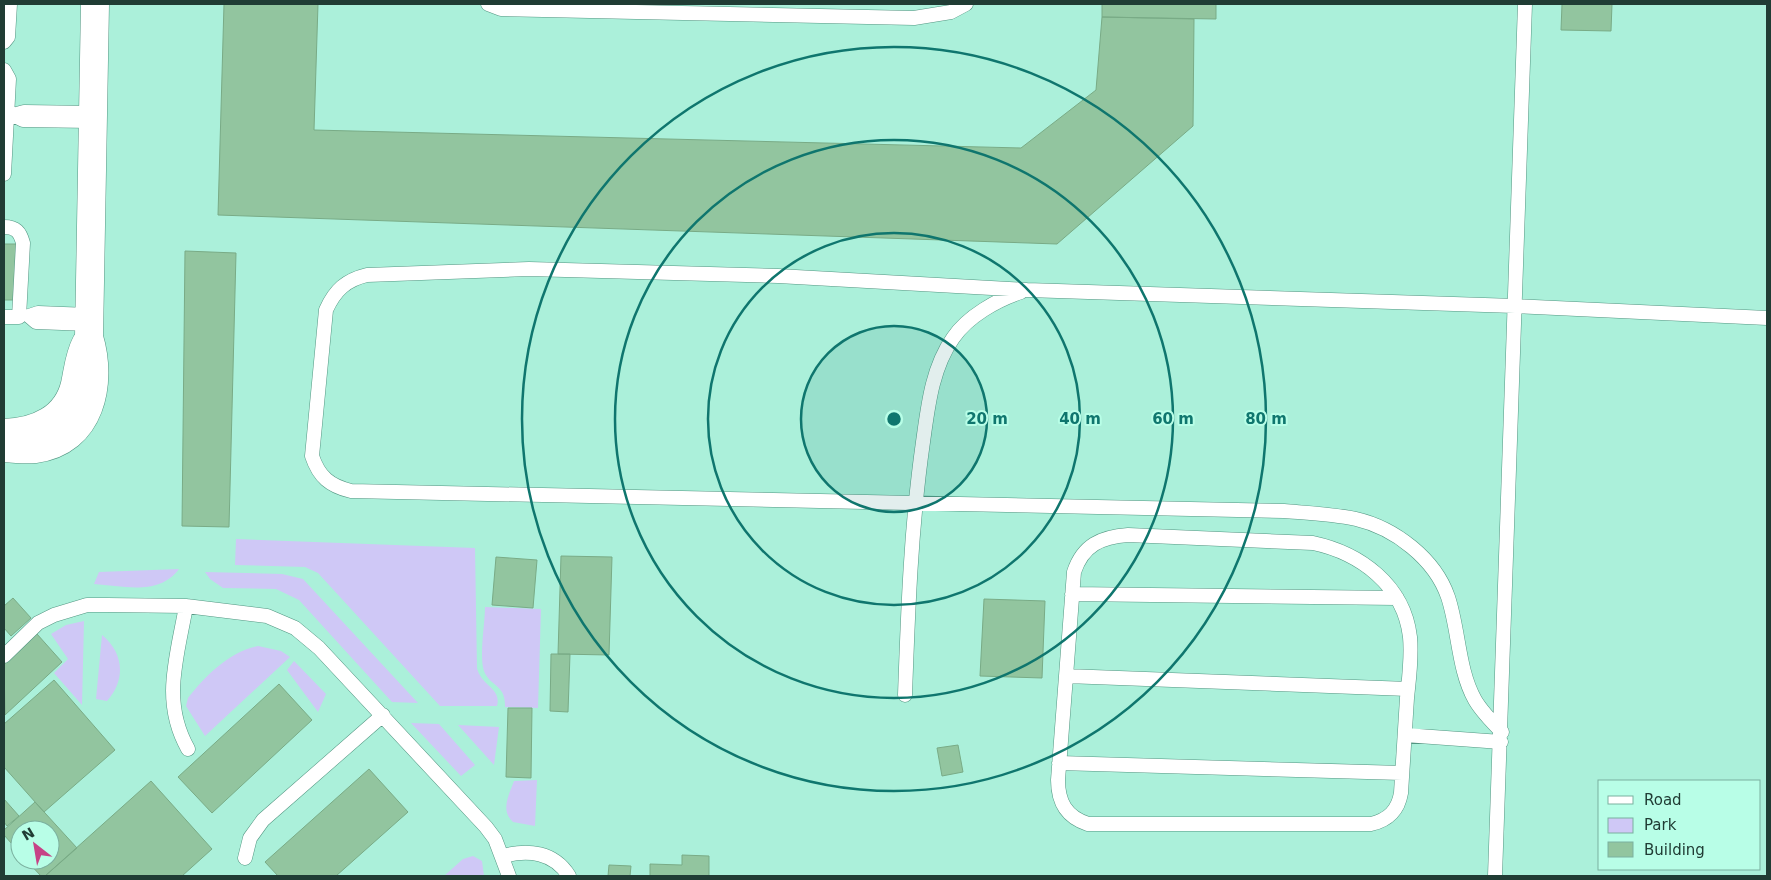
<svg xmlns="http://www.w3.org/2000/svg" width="1771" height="880" viewBox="0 0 1771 880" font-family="'DejaVu Sans',sans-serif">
<rect width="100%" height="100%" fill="#abf0da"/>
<path fill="#cfc8f6" d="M236,539L475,548L477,668C481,686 502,688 497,706H440L318,573L305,567L235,565Z
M179,569C159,596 124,586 94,584L99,572Z
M205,572L282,574L303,579L418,703L392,702L299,600L276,589L223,588L210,579Z
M485,607L541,609L538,708L505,707C506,684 490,687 484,671C479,656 485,624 485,607Z
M84,621L82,705L54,673L68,659L51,634L66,625Z
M102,635C124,653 126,680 107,701L96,699Z
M258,646L281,651L290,657L205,736L186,706L188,698C205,676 230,651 258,646Z
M294,661L326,694L318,712L287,670Z
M411,723L439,724L475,765L461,776Z
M459,725L499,727L494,765L458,725Z
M537,780L535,826L513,822C500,810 509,795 514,781Z
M473,856L482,861L484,876H444L463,859Z"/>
<path fill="#92c59f" stroke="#79ab86" d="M224,4H318L314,130L1021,148L1096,90L1102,17L1194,19L1193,126L1057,244L218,215Z
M1102,4H1216V19L1102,17Z
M1562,4H1612L1611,31L1561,30Z
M4,244H19L17,300H4Z
M185,251L236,253L229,527L182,526Z
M561,556L612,557L609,655L558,654Z
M496,557L537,560L533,608L492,605Z
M13,598L31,618L11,636L4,628V606Z
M984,599L1045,601L1042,678L980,676Z
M37,634L62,662L5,715L4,664Z
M551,654H570L568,712L550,711Z
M54,680L115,750L44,812L4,767V724Z
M279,684L312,720L212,813L178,777Z
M508,708H532L531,778L506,777Z
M958,745L963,772L942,776L937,748Z
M369,769L408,812L336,876H278L265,862Z
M151,781L212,849L182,876H45Z
M4,799L19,816L7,826L4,822Z
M35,802L77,848L45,876H41L26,860H50V830H20V853L4,835V830Z
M682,855L709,856V876H650V864L682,865Z
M609,865L631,866L630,876H608Z"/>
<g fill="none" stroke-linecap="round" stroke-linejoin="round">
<defs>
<path id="service" d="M488,4L501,9L914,18L951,12L966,4
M4,42L8,37L10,4
M4,70L9,79L4,174
M92,121L23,120L13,115L24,112L92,113
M4,227C16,227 20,232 23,243L19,317H4
M89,324L36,322L29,316L38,313L89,315
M1128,535L1313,543C1360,553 1404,585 1410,637C1412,658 1409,678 1407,698C1405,730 1403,762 1401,793C1398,811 1388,820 1371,824H1088C1066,817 1058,802 1058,780L1074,572C1083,545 1101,537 1128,535Z
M1072,594L1397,598
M186,606C177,658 161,701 188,749
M4,656L38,623L54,615L87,605H107L186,606L267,616L295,628L319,648L486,827L495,839L509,876
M1066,676L1408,689
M905,695C908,610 911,526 923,442C928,406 932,368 953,338C968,316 997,300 1021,292
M1502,732C1492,722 1482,712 1475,700C1458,670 1459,630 1448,597C1435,559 1395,528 1356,519C1332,514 1308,513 1284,511L351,491C330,486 319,477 312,456L326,310C335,290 346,280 367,275L529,269L778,276L1027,290L1515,306L1767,318
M1405,735L1501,742
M1059,763L1402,773
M503,856C528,849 554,852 569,876
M245,858L250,838L263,820L383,715
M1495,876L1525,4"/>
<path id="minor" d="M4,433C36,432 67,419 75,384C78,370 79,356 86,343
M4,448C14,449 25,450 35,449C91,442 103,383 89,337L95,4"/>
</defs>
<use href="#service" stroke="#539682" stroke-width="15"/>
<use href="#minor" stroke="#539682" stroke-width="29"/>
<use href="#service" stroke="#fff" stroke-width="14"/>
<use href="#minor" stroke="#fff" stroke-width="28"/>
</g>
<circle cx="894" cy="419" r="93" fill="#0f766e" fill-opacity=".12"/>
<g fill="none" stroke="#0f766e" stroke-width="2.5">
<circle cx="894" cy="419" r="93"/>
<circle cx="894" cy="419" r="186"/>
<circle cx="894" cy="419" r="279"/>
<circle cx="894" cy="419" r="372"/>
</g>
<circle cx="894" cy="419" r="8" fill="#0f766e" stroke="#b8fee7" stroke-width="2.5"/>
<g font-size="15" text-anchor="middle" font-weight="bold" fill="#0f766e" stroke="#b8fee7" stroke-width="4" stroke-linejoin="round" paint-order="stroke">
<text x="987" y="424">20 m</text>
<text x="1080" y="424">40 m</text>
<text x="1173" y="424">60 m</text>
<text x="1266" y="424">80 m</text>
</g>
<rect width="1771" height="880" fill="none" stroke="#203c34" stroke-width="10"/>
<rect x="1598" y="780" width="162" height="90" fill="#b8fee7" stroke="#7bb09f"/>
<rect x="1608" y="796" width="25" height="8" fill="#ffffff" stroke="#7bb09f"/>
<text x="1644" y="805" font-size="15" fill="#203c34">Road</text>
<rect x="1608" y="818" width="25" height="15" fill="#cfc8f6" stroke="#7bb09f"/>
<text x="1644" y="830" font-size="15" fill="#203c34">Park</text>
<rect x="1608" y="842" width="25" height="15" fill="#92c59f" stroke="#7bb09f"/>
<text x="1644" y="855" font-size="15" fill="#203c34">Building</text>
<g transform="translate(35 845) rotate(329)"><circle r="24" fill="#b8fee7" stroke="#7bb09f"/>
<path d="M0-4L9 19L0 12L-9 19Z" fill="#c64286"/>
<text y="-8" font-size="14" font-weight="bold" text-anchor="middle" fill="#203c34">N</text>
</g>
</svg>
